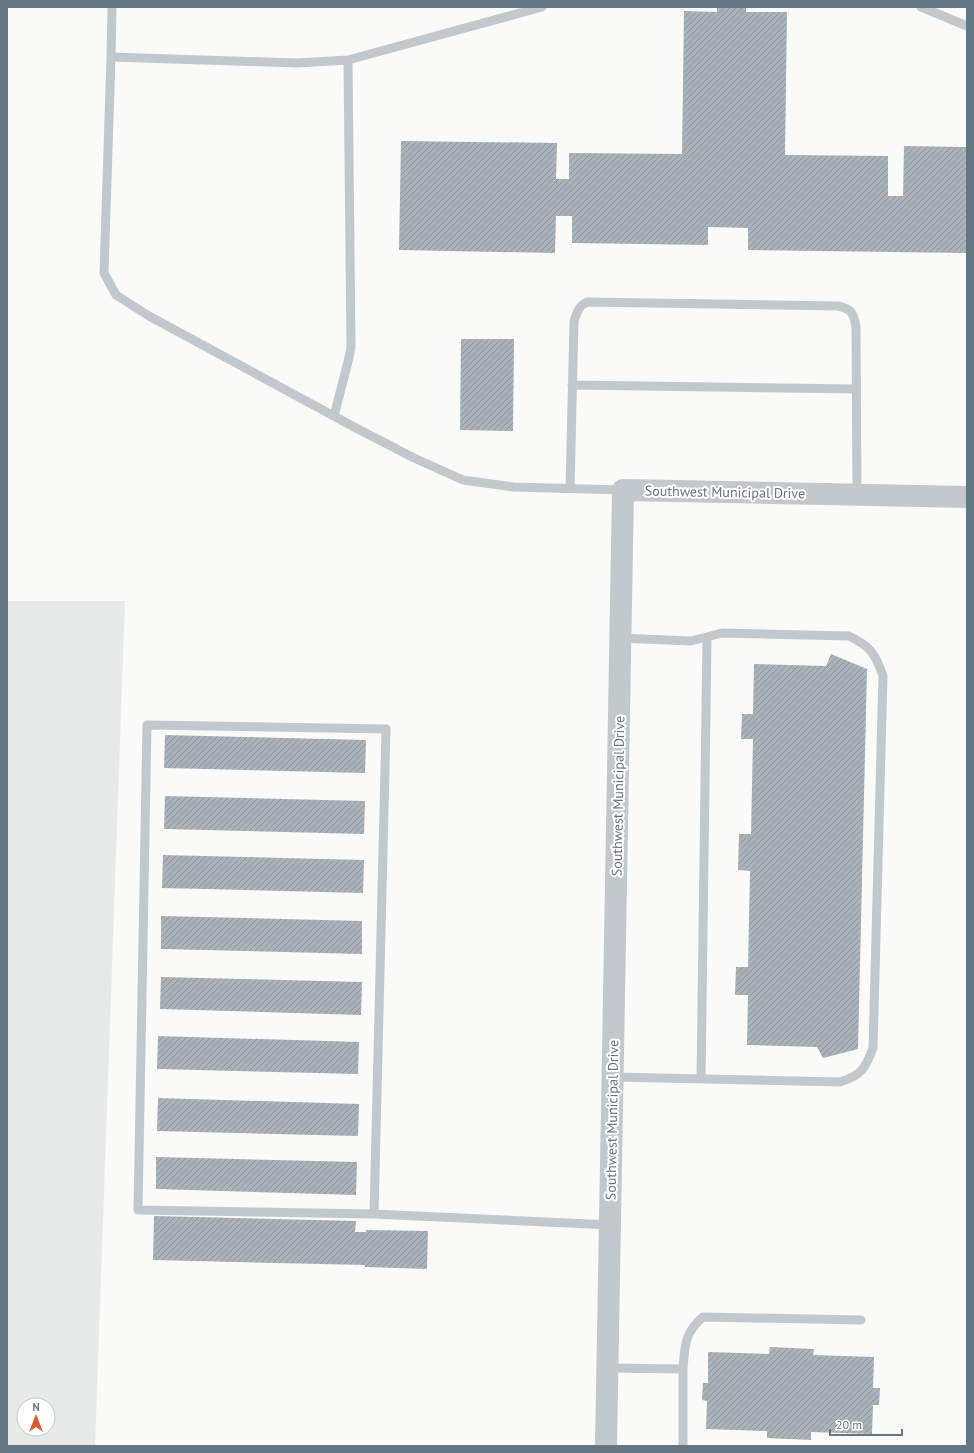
<svg xmlns="http://www.w3.org/2000/svg" width="974" height="1453" viewBox="0 0 974 1453" font-family="'PT Sans',sans-serif">
<defs>
<pattern id="building-hatch" width="6" height="6" patternUnits="userSpaceOnUse"><rect width="6" height="6" fill="#aab3b9"/><path d="M-1 1l2-2M0 6l6-6M5 7l2-2" fill="none" stroke="#8e969c"/></pattern>
</defs>
<rect width="100%" height="100%" fill="#fafaf8"/>
<path fill="#e8e9e9" fill-rule="evenodd" d="M7,601H125L95,1446H7ZM24,1405H48V1429H24Z"/>
<path fill="url(#building-hatch)" d="M717,7H746V12H787L785,155L888,156V196H903L904,146L967,147V253L748,250V228L708,227V245L572,243V216H556L555,253L399,250L401,141L557,143L556,179H569V153L682,154L684,11L717,12Z
M461,339H514L513,431L460,430Z
M831,654L867,669L858,1049L823,1058L817,1047L747,1045L748,995H735L736,967H748L750,871L738,870L739,834H751L753,739H741L742,714H753L754,664L826,666Z
M165,735L366,740L365,773L164,768Z
M165,796L365,801L364,834L164,829Z
M163,855L364,860L363,893L162,888Z
M161,916L362,921V954L161,949Z
M161,977L362,982L361,1015L160,1009Z
M158,1036L359,1042L358,1074L157,1069Z
M158,1098L359,1104L358,1136L157,1131Z
M156,1157L357,1162L356,1195L156,1189Z
M154,1216L356,1221L355,1232H366V1230L428,1231L427,1269L365,1267V1265L153,1260Z
M770,1347L814,1349L813,1355L874,1357L873,1388H880L879,1405H873L872,1434L811,1432V1440L767,1438V1431L706,1429L707,1401L702,1400L703,1383H708V1352L769,1354Z"/>
<g fill="none" stroke-linecap="round" stroke-linejoin="round">
<path stroke="#c3c8cc" stroke-width="9" d="M112,7L111,57L297,63L348,60L542,7
M921,7L967,26
M111,57L104,273L116,295L149,316L356,428L414,458L463,480L513,487L623,490
M572,385L856,389
M334,416L349,358L351,347L348,60
M570,489L574,321C577,312 579,306 587,302L838,306C852,309 854,314 856,327L857,495
M613,1077L840,1082C862,1075 865,1069 873,1048L883,676C875,653 870,646 849,636L722,633L691,641L620,638
M701,1079L707,637
M374,1214L138,1210L147,725L386,729L374,1214L610,1225
M607,1368L683,1369V1446
M683,1369C685,1346 684,1333 703,1317L861,1320"/>
<path stroke="#c3c8cc" stroke-width="22" d="M606,1446L623,490L967,497"/>
</g>
<g text-anchor="middle" dominant-baseline="central" stroke-width="4" stroke-linejoin="round" paint-order="stroke">
<g font-size="14" fill="#657683" stroke="#fff">
<text transform="translate(725 492) rotate(1)">Southwest Municipal Drive</text>
<text transform="translate(618 796) rotate(-89)">Southwest Municipal Drive</text>
<text transform="translate(612 1120) rotate(-89)">Southwest Municipal Drive</text>
</g>
</g>
<rect width="974" height="1453" fill="none" stroke="#657683" stroke-width="16"/>
<g transform="translate(36 1417)"><circle r="19" fill="#ffffff" stroke="#c1c8cd"/>
<path d="M0-3L7 15L0 10L-7 15Z" fill="#e4572e"/>
<text y="-6" font-size="11" font-weight="bold" text-anchor="middle" fill="#657683">N</text>
</g>
<path d="M830 1429v6h72v-6" fill="none" stroke="#657683" stroke-width="2"/>
<text x="836" y="1429" font-size="12" fill="#657683" stroke="#ffffff" stroke-width="3" paint-order="stroke">20 m</text>
</svg>
